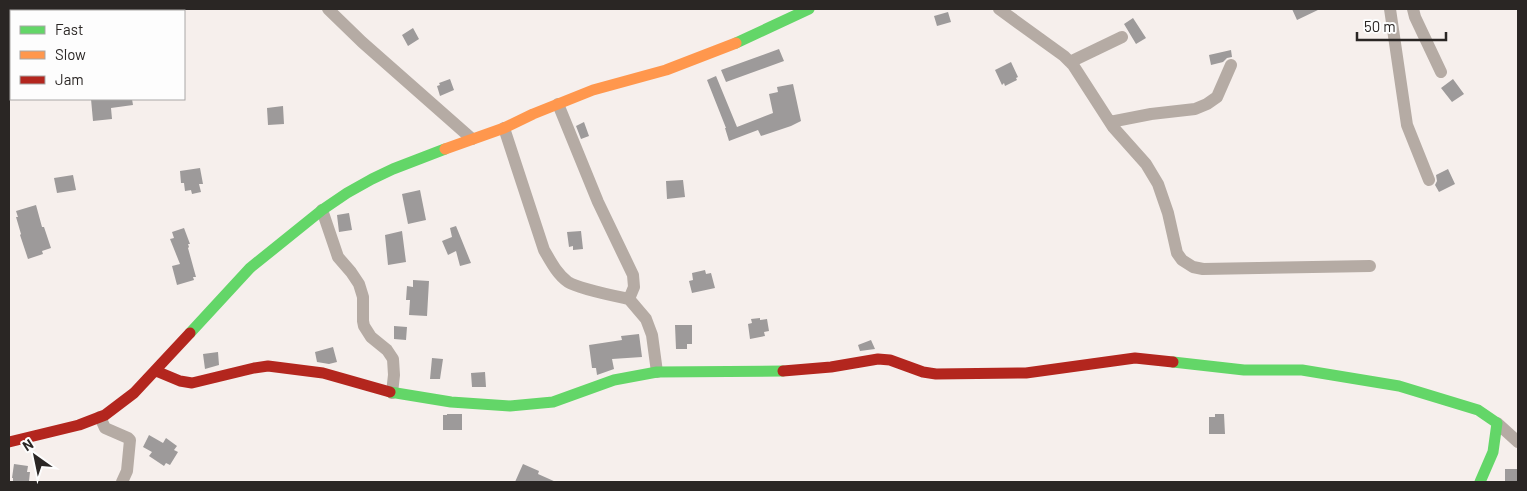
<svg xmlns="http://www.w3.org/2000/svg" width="1527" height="491" viewBox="0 0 1527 491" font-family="Barlow,sans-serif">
<rect width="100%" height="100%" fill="#f6efec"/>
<path fill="#9d9a9a" d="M1292,9H1320L1297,20Z
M948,12L951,22L937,26L934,16Z
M1133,18L1146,38L1136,44L1124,24Z
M413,28L419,39L408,46L402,35Z
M779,49L784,61L726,82L721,70Z
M1231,50L1232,57L1227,58L1223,62L1211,65L1209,55Z
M1011,62L1018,77L1016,78L1017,80L1005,86L1004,83L1002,85L995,70Z
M716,76L737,127L773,113L769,94L778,92L777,87L793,84L801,121L791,126L761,136L758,130L729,141L725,128H726L707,80Z
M450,79L454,90L440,96L437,86L440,85L439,83Z
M1453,79L1464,94L1452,102L1441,88Z
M91,99H132L133,105L111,108L112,119L93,121Z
M283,106L284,124L268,125L267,108Z
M584,122L589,136L581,139L576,126Z
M200,168L203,184H199L201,192L192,194L191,190L185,191L184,183H181L180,171Z
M1448,169L1455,184L1439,192L1435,185L1437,181L1436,175Z
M73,175L76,190L57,193L54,178Z
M683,180L685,197L667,199L666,181Z
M420,190L426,220L408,224L402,194Z
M36,205L42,227H44L51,248L42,251L43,254L28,259L20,235L21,234L16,217H18L16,211Z
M349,213L352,230L339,232L337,215Z
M456,226L471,263L460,266L456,251L448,255L442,241L452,237L450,228Z
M184,228L190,244H188L189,247L188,248L196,277H193L194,280L177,285L172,266L180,264L170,239L174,238L172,232Z
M402,231L406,262L388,265L385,235Z
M581,231L583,249L573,250V246L569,247L567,232Z
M705,270L706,274L711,273L715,288L692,293L689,281L693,280L692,273Z
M413,280L429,281L427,316L409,315L410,300H406L407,286L413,287Z
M760,318V320L767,319L769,331L764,332L765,336L750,339L748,324L752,323L751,319Z
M675,325H692V344H687V349H676Z
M394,326L407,327L406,340L394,339Z
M639,334L642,357L612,359L614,369L597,375L596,368H592L589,345L622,340L621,336Z
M871,340L875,349L860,351L858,345Z
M333,347L337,362L329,364L317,362L315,352Z
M218,352L219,365L205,369L203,354Z
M432,358L443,359L440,379H430Z
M485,372L486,387H472L471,373Z
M447,414H462V430H443V415H447Z
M1215,414H1224L1225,434H1209V417H1215Z
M149,435L163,443L166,438L177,446L174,450L178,452L170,465L166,463L164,466L149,456L152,452L143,447Z
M14,464L28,466L27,472H30L29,481L13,482V478H12Z
M523,464L539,471L538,474L556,482H515Z
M1505,469H1518V482H1505Z"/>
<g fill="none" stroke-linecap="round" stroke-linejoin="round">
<path stroke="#b5aba4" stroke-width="12" d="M328,9L362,42L472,139
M999,9L1064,56L1073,65L1113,127L1146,164L1158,184L1168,213L1177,253L1182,260L1193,267L1203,269L1370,266
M1390,9L1407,125L1429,180
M1413,9L1415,17L1441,72
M1070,62L1122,37
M558,104L598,202L633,275L634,287L629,299L646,319L652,335L657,372
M1110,122L1151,114L1195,109L1207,104L1217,97L1231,65
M504,128L544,250C551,262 557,274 568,282C579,289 615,296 629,299
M322,210L338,257L351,272L359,284L363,297V321L364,326L371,337L387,350L393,359L394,375L392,393
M100,417L105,428L128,438L130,440L127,471L122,482
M1497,423L1518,442"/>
<path stroke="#63d668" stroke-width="11" d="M736,43L809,9
M190,333L250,268L322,210L347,193L372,179L393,169L445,149
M1173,362L1244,370H1302L1399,386L1478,410L1497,423L1493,452L1480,482
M390,392L451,402L510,406L553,402L614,380L657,372L783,371"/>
<path stroke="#ff974d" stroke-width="11" d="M445,149L504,128L533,114L593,90L666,70L736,43"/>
<path stroke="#b3261e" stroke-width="11" d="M156,371L180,381L192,383L254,368L268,366L323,373L390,392
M783,371L831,367L878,359L890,360L923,372L936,374L1026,373L1135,358L1173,362
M9,442L79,425L105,415L134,393L190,333"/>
</g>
<rect width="1527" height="491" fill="none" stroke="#2a2624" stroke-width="20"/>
<rect x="10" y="10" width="175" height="90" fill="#fdfdfd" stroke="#a9a7a6"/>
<rect x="20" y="26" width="25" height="8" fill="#63d668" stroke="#a9a7a6"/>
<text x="55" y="35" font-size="15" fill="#2a2624">Fast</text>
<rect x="20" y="51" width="25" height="8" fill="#ff974d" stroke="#a9a7a6"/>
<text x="55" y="60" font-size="15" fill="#2a2624">Slow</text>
<rect x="20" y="76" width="25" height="8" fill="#b3261e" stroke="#a9a7a6"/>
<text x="55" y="85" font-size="15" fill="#2a2624">Jam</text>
<g transform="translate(35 456) rotate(327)" stroke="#fdfdfd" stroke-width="4" paint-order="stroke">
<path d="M0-4L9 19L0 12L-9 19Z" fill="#2a2624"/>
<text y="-8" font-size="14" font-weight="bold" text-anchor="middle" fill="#2a2624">N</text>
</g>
<path d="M1357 32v8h89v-8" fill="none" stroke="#2a2624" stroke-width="2.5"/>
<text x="1364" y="32" font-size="15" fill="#2a2624" stroke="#fdfdfd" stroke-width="4" paint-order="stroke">50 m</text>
</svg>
